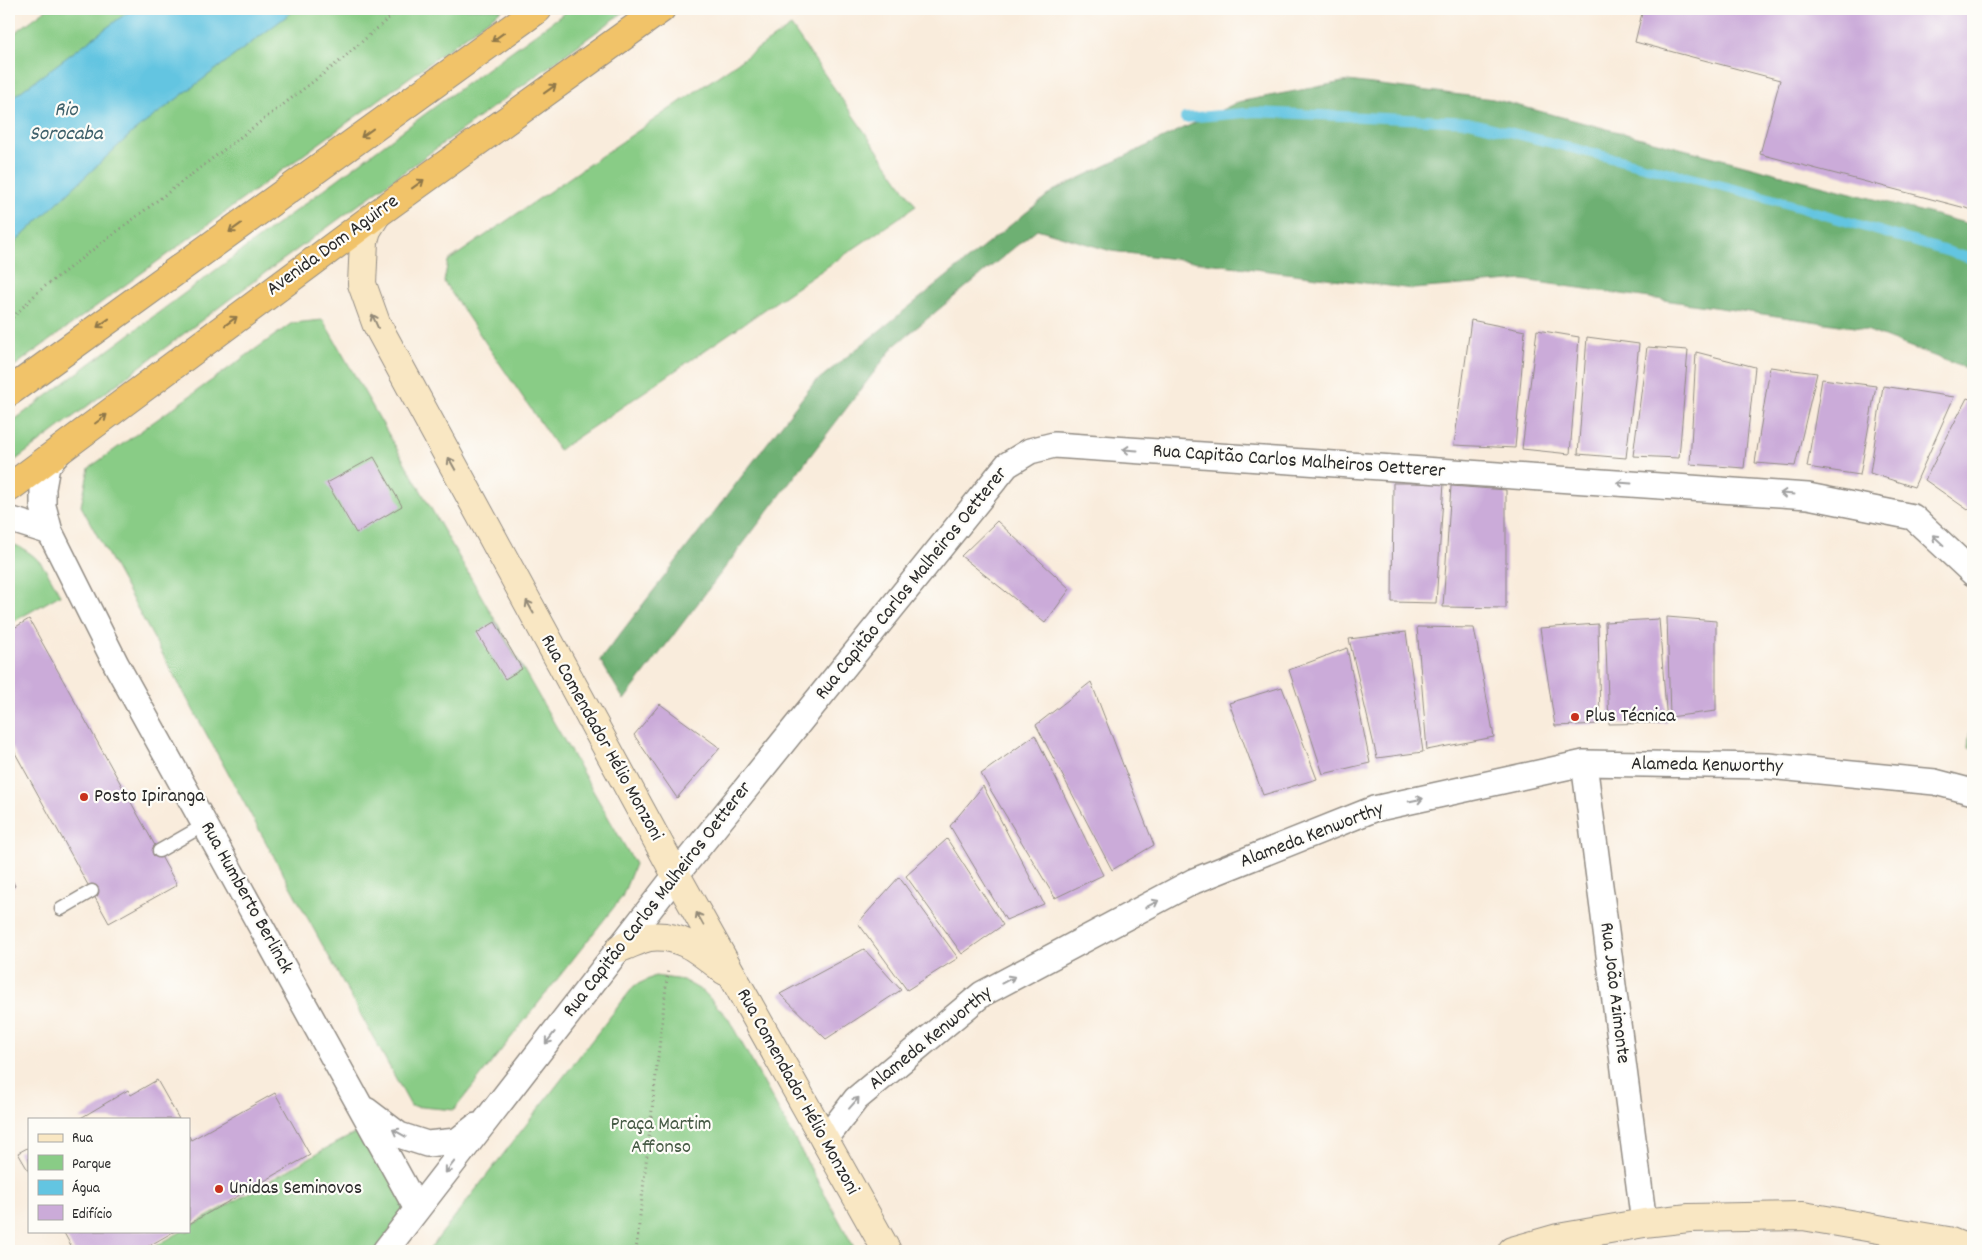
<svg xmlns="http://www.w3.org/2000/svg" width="1982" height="1260" viewBox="0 0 1982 1260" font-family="Dekko,sans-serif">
<rect width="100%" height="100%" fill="#fdfcf7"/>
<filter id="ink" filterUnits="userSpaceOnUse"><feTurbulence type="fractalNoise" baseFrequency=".02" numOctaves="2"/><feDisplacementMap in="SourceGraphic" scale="10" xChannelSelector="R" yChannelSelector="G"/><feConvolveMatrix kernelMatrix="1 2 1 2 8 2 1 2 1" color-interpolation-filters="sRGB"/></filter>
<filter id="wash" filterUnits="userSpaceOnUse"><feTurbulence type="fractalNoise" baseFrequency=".0096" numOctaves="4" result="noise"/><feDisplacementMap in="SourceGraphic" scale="20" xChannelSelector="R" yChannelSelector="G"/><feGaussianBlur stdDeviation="1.12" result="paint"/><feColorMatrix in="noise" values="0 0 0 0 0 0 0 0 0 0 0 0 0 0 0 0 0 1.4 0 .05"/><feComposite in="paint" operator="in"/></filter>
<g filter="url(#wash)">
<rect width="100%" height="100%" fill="#f9ecdc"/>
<path fill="#89cc86" stroke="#5a7c58" d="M47,9H503L9,370V37Z
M570,9H628L262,275L9,465V424L452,94Z
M791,26L916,206L559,450L444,282L448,261Z
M323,320L635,864L622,897L454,1110L411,1106L81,506L89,468L292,323Z
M9,543C38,552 47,570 60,595L9,624Z
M1973,700V749L1968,748Z
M655,976L683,980L704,992L728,1018L856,1251H428L634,986Z
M364,1129L407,1208L375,1251H147L182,1231H189V1227L323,1150Z"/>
<path fill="#6eb073" stroke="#4c6e4f" d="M1348,81L1493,99L1973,225V371L1861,328L1523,280L1413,289L1111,251L1037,229L894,346L624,700L600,660L813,384L1053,191L1238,102Z"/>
<path fill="#63c5e1" stroke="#477886" d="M132,9H296L133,132L9,248V100Z"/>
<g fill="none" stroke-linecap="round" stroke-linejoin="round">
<path stroke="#63c5e1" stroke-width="10" d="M1185,118L1256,112L1469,122L1758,195L1973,259"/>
</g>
<g id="blocks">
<path fill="#cbabd9" d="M1643,9H1973V210L1760,154L1780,80L1635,42Z
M1471,320L1525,331L1515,448L1454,445Z
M1537,330L1579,337L1570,454L1522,449Z
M1587,337L1639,344L1626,458L1578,454Z
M1647,347L1688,350L1679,458L1633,456Z
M1696,352L1755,367L1744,468L1690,464Z
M1770,367L1817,373L1795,466L1755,463Z
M1822,379L1876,386L1860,475L1807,467Z
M1883,386L1954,397L1914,487L1870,473Z
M1967,398L1973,400V505L1968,510L1925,480Z
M374,457L402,506L356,533L327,483Z
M1393,483H1444L1436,603L1392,602Z
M1451,486L1506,490V608L1443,607Z
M997,521L1070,589L1045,623L961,556Z
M1667,617L1716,621V711L1670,717Z
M29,619L177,885L109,923L9,742V631Z
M1659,619L1667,723L1609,724L1605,622Z
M495,622L522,669L505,679L477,633Z
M1598,624L1600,724L1555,726L1540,628Z
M1417,627L1474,628L1494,737L1427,750Z
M1406,632L1423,752L1377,758L1349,639Z
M1347,648L1370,763L1323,774L1289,670Z
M1091,682L1154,845L1112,870L1036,725Z
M1282,687L1317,779L1263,795L1229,703Z
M660,704L720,748L677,798L634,735Z
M1035,735L1103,875L1055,898L981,774Z
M983,786L1044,904L1006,920L950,826Z
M947,839L1003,925L962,954L906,876Z
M9,874L15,886L9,890Z
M899,877L958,958L907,990L858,923Z
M864,949L901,990L826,1039L780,994Z
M157,1080L179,1119H79L128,1090L131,1095Z
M275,1093L310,1155L189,1224V1136L191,1140Z
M29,1147V1172L18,1153Z
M63,1231H175L140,1251H74Z"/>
</g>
</g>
<g filter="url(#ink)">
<use href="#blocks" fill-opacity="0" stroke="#928c84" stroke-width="1"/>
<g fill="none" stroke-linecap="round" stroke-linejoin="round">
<defs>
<path id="lane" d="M159,851L206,824
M61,909L92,891"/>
<path id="street" d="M60,451L47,466L43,488V506L50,532L116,664L417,1209
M9,519L50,532
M1584,763L1644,1223
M366,1110L399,1135L427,1144L457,1141L476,1126
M824,1141L856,1099L982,994L1194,881L1374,809L1584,763L1768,766L1935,782L1973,792
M385,1251L676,875L1007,465L1030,451L1054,445L1808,496L1913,517L1973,573"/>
<path id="secondary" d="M377,214L367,230L364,241L362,284L376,323L676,875L887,1251
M620,948C629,945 640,939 649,937C681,933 701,952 725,971
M1512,1251L1558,1238L1644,1223L1689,1218L1803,1216L1948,1241L1973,1251"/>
<path id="highway" d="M9,392L538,9
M9,488L377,214L661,9"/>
</defs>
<use href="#lane" stroke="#928c84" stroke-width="15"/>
<use href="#street" stroke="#928c84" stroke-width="28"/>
<use href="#secondary" stroke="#928c84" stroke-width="30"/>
<use href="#highway" stroke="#928c84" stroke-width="30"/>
<path stroke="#928c84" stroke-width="3" stroke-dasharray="1 4" stroke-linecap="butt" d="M9,321L39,291L340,61L399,9
M636,1251L668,969"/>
<use href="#lane" stroke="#fff" stroke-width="12"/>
<use href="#street" stroke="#fff" stroke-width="25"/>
<use href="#secondary" stroke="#f9e7c3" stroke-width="28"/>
<use href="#highway" stroke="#f1c369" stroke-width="28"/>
</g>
<defs><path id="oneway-shaft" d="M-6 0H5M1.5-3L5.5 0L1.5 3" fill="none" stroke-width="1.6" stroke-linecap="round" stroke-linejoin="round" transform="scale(1.25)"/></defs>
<g stroke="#8e774a">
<use href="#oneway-shaft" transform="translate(498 37) rotate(144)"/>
<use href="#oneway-shaft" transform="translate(550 89) rotate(-36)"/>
<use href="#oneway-shaft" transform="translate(367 133) rotate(144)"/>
<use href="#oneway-shaft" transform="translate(418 184) rotate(-36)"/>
<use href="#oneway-shaft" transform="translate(235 228) rotate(144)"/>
<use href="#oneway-shaft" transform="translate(231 321) rotate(-36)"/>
<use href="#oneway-shaft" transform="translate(103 323) rotate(144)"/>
<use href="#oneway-shaft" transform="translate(101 419) rotate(-37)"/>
</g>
<g stroke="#928977">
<use href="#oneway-shaft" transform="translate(375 321) rotate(-114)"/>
<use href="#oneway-shaft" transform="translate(452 464) rotate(-119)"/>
<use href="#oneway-shaft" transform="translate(530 607) rotate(-119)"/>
<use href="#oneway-shaft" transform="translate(700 919) rotate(-119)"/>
</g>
<g stroke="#a0a0a0">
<use href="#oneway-shaft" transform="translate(1130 450) rotate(-176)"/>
<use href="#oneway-shaft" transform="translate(1624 483) rotate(-176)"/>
<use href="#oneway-shaft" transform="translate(1787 494) rotate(-176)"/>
<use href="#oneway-shaft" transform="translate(1938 540) rotate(-137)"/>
<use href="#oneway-shaft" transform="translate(1416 800) rotate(-12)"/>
<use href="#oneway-shaft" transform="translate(1152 904) rotate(-28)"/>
<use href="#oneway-shaft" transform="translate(1008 980) rotate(-28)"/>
<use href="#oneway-shaft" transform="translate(550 1038) rotate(128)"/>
<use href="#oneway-shaft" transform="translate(854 1103) rotate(-49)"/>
<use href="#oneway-shaft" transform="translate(399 1133) rotate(-151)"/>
<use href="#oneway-shaft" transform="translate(450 1167) rotate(128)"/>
</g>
</g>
<g fill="#c8321e" stroke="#fdfcf7" stroke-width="2">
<circle cx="1575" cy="717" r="5"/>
<circle cx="84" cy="797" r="5"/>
<circle cx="219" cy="1189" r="5"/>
</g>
<g text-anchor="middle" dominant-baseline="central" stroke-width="4.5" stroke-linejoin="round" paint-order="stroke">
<g font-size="20" fill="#2b2b2b" stroke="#fdfcf7">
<text transform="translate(333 246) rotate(-36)">Avenida Dom Aguirre</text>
<text transform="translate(1299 462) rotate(4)">Rua Capitão Carlos Malheiros Oetterer</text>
<text transform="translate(912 584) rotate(-51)">Rua Capitão Carlos Malheiros Oetterer</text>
<text transform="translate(601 738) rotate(61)">Rua Comendador Hélio Monzoni</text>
<text transform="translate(1707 766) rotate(1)">Alameda Kenworthy</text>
<text transform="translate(1312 836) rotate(-21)">Alameda Kenworthy</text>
<text transform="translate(246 898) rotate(61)">Rua Humberto Berlinck</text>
<text transform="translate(658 900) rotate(-52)">Rua Capitão Carlos Malheiros Oetterer</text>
<text transform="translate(1614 993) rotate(83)">Rua João Azimonte</text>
<text transform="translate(931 1039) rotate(-39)">Alameda Kenworthy</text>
<text transform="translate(797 1092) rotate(61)">Rua Comendador Hélio Monzoni</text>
</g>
<g font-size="20" fill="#2b2b2b" stroke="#fdfcf7" text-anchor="start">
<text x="1585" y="717">Plus Técnica</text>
<text x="94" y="797">Posto Ipiranga</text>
<text x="229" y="1189">Unidas Seminovos</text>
</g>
<g font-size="20" fill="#475b46" stroke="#fdfcf7">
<text x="661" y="1125">Praça Martim<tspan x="661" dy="23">Affonso</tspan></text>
</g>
<g font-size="21" font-style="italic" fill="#3f616b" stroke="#fdfcf7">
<text x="66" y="111">Rio<tspan x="66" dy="24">Sorocaba</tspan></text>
</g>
</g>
<rect width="1982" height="1260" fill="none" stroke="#fdfcf7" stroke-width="30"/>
<rect x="28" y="1118" width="162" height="115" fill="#fdfcf7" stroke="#a9a8a5"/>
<rect x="38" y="1134" width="25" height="8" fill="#f9e7c3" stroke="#a9a8a5"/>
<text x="72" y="1142" font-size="15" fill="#2b2b2b">Rua</text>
<rect x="38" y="1155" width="25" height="15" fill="#89cc86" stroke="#a9a8a5"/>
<text x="72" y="1168" font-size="15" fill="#2b2b2b">Parque</text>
<rect x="38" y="1180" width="25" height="15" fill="#63c5e1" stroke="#a9a8a5"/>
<text x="72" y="1192" font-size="15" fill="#2b2b2b">Água</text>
<rect x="38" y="1205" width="25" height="15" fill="#cbabd9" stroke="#a9a8a5"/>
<text x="72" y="1218" font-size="15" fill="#2b2b2b">Edifício</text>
</svg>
